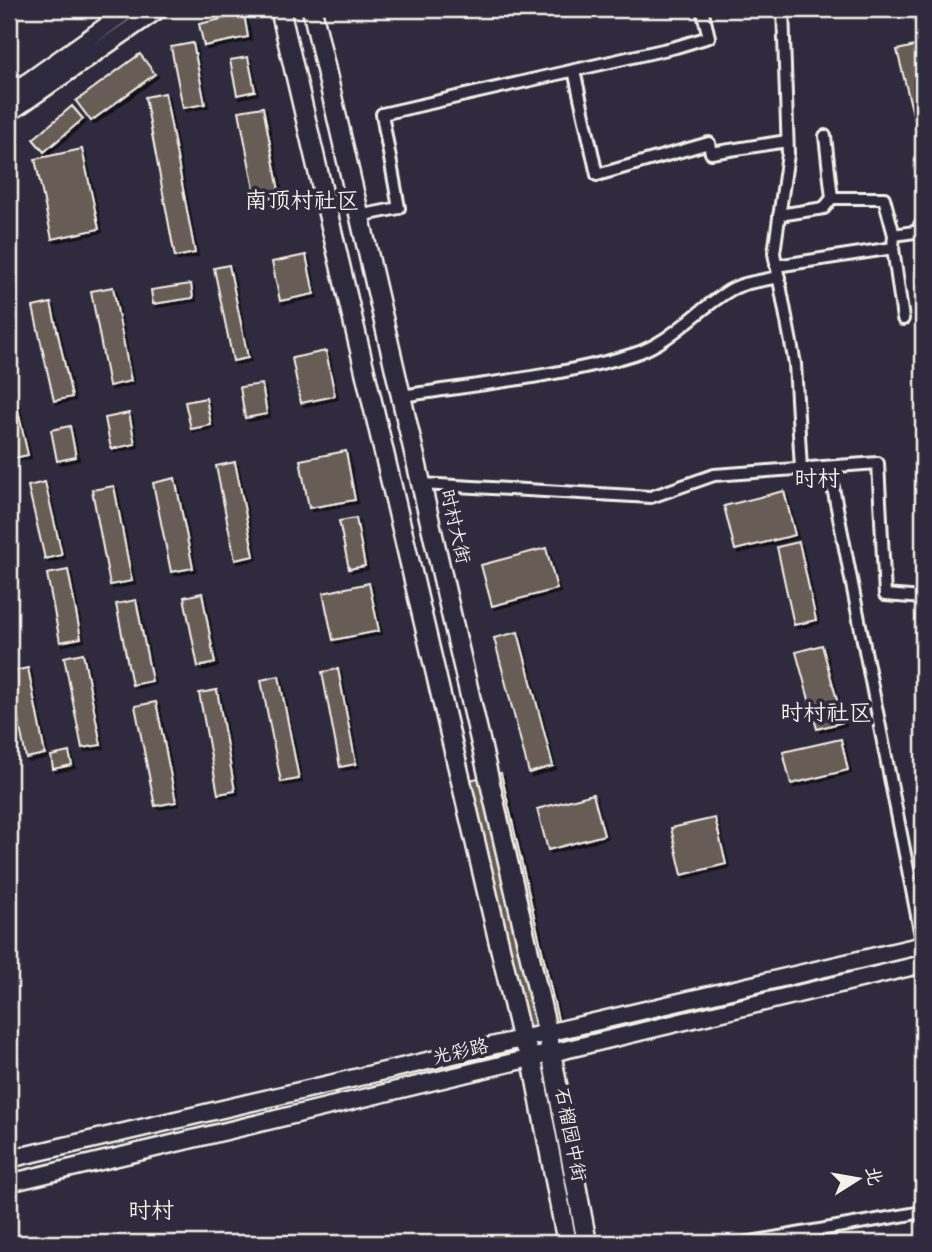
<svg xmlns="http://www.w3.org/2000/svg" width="932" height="1252" viewBox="0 0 932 1252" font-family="'Gochi Hand','LXGW WenKai TC',sans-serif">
<defs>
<filter id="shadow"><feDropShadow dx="3" dy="3" stdDeviation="0" flood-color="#0009"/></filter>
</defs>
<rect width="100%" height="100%" fill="#2f2a3d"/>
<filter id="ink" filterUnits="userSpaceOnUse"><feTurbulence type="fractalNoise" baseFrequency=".0143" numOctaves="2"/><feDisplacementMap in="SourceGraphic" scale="14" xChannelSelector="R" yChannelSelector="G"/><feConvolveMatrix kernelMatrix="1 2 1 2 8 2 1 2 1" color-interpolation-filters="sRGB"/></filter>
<g filter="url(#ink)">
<path fill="#675b57" stroke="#f4f1e8" stroke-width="2" filter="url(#shadow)" d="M244,14L248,37L204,46L199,24Z
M193,43L205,104L183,108L171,47Z
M915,46L923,79V116L914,118L897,50Z
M140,54L155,74L91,121L76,101Z
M248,57L255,91L237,95L230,60Z
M165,93L195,253L175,257L145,97Z
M72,106L83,119L44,152L33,139Z
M263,107L280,196L256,200L239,111Z
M82,149L99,229L52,239L35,159Z
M306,255L314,294L280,301L272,262Z
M229,265L248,358L233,361L214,268Z
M191,284L193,298L153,304L151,290Z
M113,287L131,381L109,386L91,291Z
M51,303L72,397L54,401L33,307Z
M326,351L335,396L301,403L292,358Z
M9,371L28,455L14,458L9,436Z
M262,384L267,414L245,418L240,387Z
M206,398L211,425L191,429L185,402Z
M129,413L135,444L111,449L105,418Z
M70,426L76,457L57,461L51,430Z
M346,451L355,500L309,508L300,460Z
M235,462L254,556L235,560L216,466Z
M175,478L193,568L171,572L153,483Z
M45,482L62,555L45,559L28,486Z
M114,486L132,581L110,585L92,490Z
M784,491L795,535L735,550L724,506Z
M356,518L365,566L349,569L339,521Z
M799,542L816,620L794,625L777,547Z
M546,548L557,589L492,606L481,565Z
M68,570L81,638L60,642L47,574Z
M369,583L379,631L333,640L323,593Z
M202,593L215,663L198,667L184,597Z
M136,600L152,681L132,685L116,604Z
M518,632L553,766L529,773L494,638Z
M822,645L843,722L817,729L796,652Z
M83,653L101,745L82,748L64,657Z
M28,668L45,754L26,758L9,672Z
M338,669L356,764L340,767L322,672Z
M279,676L299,779L281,782L261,680Z
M217,690L235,791L218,794L199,693Z
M156,702L176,802L155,806L135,706Z
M841,739L848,770L791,784L783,752Z
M69,752L72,765L53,769L51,756Z
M501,773L559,1024L518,1033L460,782Z
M593,794L604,835L548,850L537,809Z
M715,818L726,864L682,875L671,828Z"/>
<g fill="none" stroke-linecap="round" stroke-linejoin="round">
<defs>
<path id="lane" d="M812,9L828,12L858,9"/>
<path id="street" d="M783,9L788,154L774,253L795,364L801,469
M574,70L597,175L709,143L711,153L787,141
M825,136L832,198
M779,215L824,208L832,198H884L894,235L921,231L920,225L923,224
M359,216L399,208L382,114L676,47L709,37L702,9
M893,248L903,319
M776,266L893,248L894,235
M401,396C474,385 564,376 634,354C671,342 695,312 727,292C742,282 761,281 779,277
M829,467L923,946
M421,484L651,497L714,475L878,463L885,595L923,598
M745,1243L923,1212"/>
<path id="secondary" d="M9,95L130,9
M9,113L159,9
M9,1159L923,945
M9,1183L923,964"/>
<path id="primary" d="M280,9L521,1037L532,1059L567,1243
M312,9L547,1031L587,1243"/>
</defs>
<use href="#lane" stroke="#f4f1e8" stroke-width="10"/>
<use href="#street" stroke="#f4f1e8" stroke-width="16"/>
<use href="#secondary" stroke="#f4f1e8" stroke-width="21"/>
<use href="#primary" stroke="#f4f1e8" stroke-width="23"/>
<use href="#lane" stroke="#2f2a3d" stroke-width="5"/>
<use href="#street" stroke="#2f2a3d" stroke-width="10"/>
<use href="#secondary" stroke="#2f2a3d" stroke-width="16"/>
<use href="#primary" stroke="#2f2a3d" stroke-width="18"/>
</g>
</g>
<g text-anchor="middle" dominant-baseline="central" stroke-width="7" stroke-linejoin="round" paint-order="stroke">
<g font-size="19" fill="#f4f1e8" stroke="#2f2a3d">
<text transform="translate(453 527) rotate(77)">时村大街</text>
<text transform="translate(461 1054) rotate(-13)">光彩路</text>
<text transform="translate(568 1135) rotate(79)">石榴园中街</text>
</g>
<g font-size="23" fill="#f4f1e8" stroke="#2f2a3d">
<text x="302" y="203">南顶村社区</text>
<text x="817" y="481">时村</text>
<text x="826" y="715">时村社区</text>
<text x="151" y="1213">时村</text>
</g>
</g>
<rect width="932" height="1252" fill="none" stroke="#2f2a3d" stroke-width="35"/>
<rect x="18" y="18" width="897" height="1217" fill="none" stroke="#f4f1e8" stroke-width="2.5" filter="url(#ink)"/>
<g transform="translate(858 1179) rotate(79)" stroke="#2f2a3d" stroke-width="5" paint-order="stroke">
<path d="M0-5L12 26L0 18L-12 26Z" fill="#f4f1e8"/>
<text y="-10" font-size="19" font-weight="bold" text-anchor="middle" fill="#f4f1e8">北</text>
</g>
</svg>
